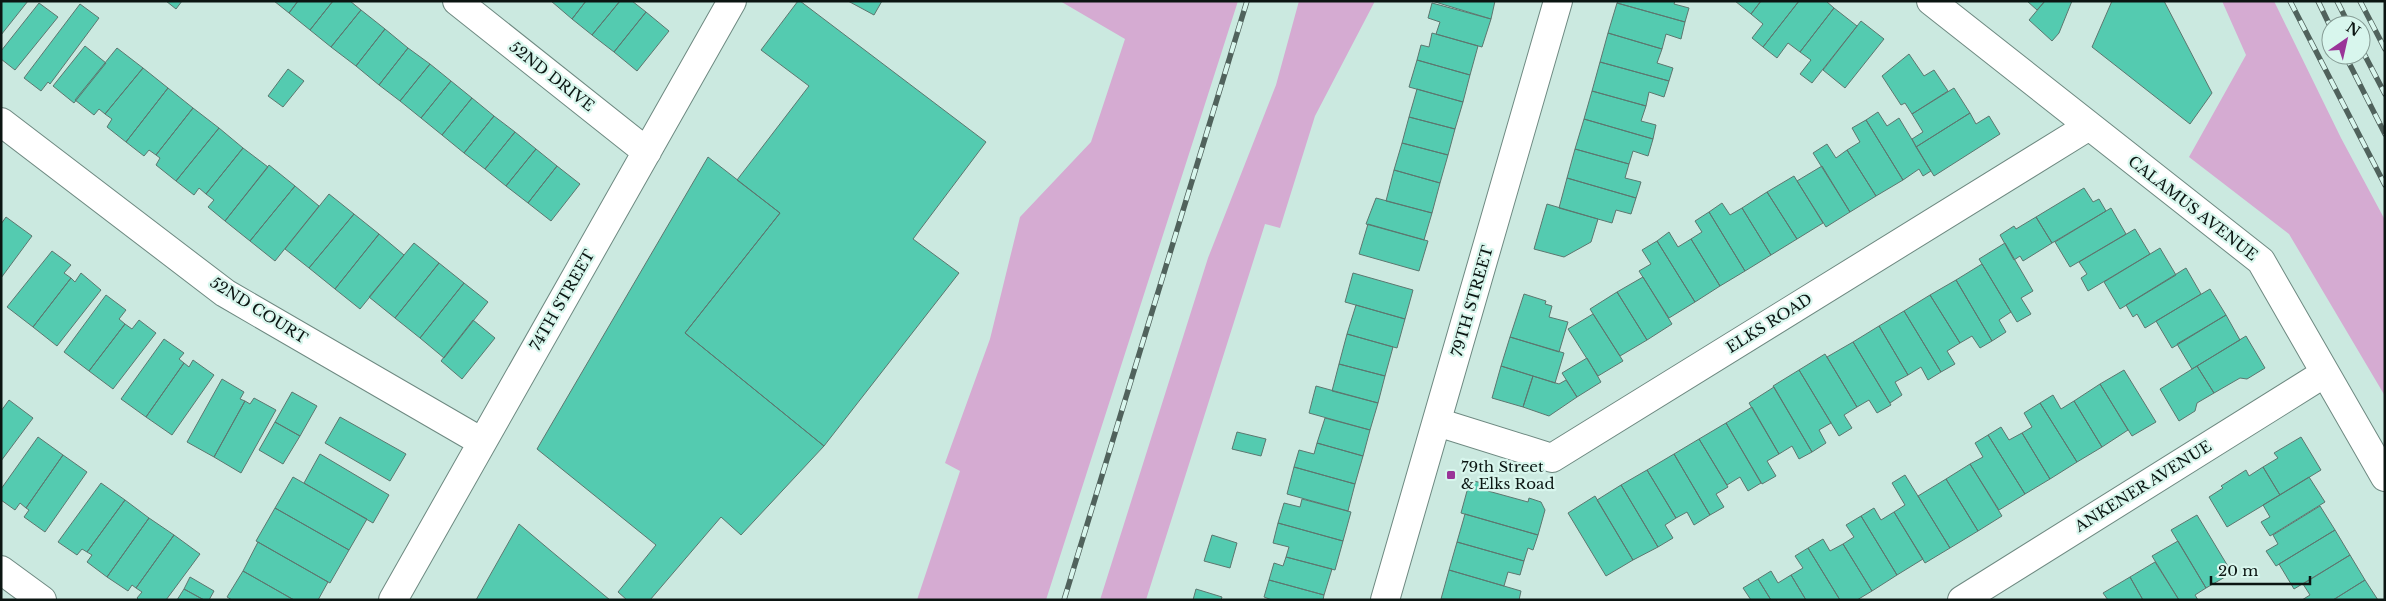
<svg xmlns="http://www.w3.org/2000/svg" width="2386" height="601" viewBox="0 0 2386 601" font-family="'Libre Baskerville',serif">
<rect width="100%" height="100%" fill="#cbe9e0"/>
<path fill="#d5abd2" d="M1060,1H1238L1046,600H917L960,471L945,463L990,339L1020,217L1091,142L1125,39Z
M1299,1H1375L1315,116L1280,228L1265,224L1146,600H1100L1208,258L1276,85Z
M2222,1H2274L2341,138L2385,220V396L2289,234L2189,157L2246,55Z"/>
<path fill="#54cbb0" stroke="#5c776f" d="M1,1H28L1,35Z
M166,1H182L176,9Z
M274,1H298L289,13Z
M298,1H333L310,30L289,13Z
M333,1H350L361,10L331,47L310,30Z
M551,1H586L572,19Z
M586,1H620L592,35L572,19Z
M620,1H632L646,12L614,52L592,35Z
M798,1H800L986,142L913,239L959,273L824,446L685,333L780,213L737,180L809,86L761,50Z
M848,1H882L874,15Z
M1432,1H1495L1491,19Z
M1618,1H1675L1674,4L1689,8L1685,22L1617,3Z
M1735,1H1761L1751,14Z
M1761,1H1799L1763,47L1752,38L1763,24L1751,14Z
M1799,1H1826L1834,8L1800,52L1788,43L1777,58L1763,47Z
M2027,1H2045L2037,10Z
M2045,1H2072L2059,33L2052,41L2029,20Z
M2112,1H2164L2212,93L2190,124L2092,47Z
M39,3L58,17L15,70L1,59V51Z
M1432,3L1491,19L1482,47L1436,34L1440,22L1428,18Z
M1617,3L1685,22L1681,39L1666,34L1662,49L1608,33Z
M80,4L99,18L50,84L48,82L41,91L24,78Z
M1834,8L1857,26L1812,83L1800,74L1811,60L1800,52Z
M361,10L385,29L356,66L331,47Z
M646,12L669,31L637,71L614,52Z
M1861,21L1884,39L1845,88L1823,70Z
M385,29L408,48L379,85L356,66Z
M1432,33L1478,46L1470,75L1417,60L1421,45L1429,47Z
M1608,33L1662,49L1657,63L1673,68L1669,81L1600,62Z
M85,46L106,63L74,103L53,86Z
M117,48L143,68L105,114L99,109L94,115L75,100Z
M408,48L430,64L400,101L379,85Z
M1909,54L1924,76L1934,70L1948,91L1912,114L1905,103L1901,105L1882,76Z
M1417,60L1470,75L1463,102L1409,87Z
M1600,62L1669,81L1664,97L1649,92L1646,106L1592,91Z
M430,64L451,81L421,118L400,101Z
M143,68L168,88L126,142L107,127L112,119L105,114Z
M288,69L304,81L283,107L268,96Z
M451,81L472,98L442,135L421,118Z
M168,88L193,108L156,155L149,150L144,156L126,142Z
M1954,88L1970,113L1916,147L1912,139L1923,132L1912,114Z
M1417,89L1463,102L1455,129L1409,117Z
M1592,91L1646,106L1641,121L1656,125L1653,139L1584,119Z
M472,98L494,116L464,153L442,135Z
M193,108L219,128L176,181L156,165L160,158L156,155Z
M1878,112L1887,126L1899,118L1931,171L1923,176L1919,169L1903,180L1866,120Z
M1970,113L1976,124L1989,116L2000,134L1934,176L1916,147Z
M494,116L515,132L485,169L464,153Z
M1409,117L1455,129L1448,155L1402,143Z
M1584,119L1653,139L1648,156L1633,151L1629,164L1575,149Z
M1866,120L1903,180L1876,196L1847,150L1860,142L1852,128Z
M219,128L243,148L206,194L199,188L194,195L176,181Z
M515,132L536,149L506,186L485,169Z
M1402,143L1448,155L1440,183L1394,170Z
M1827,144L1836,158L1847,150L1876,196L1850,212L1813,153Z
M243,148L268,167L225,221L208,207L214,200L206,194Z
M536,149L557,166L528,203L506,186Z
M1575,149L1629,164L1625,178L1641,182L1636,198L1567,178Z
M708,157L780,213L685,333L824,446L741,535L721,517L650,600H627L618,592L656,545L537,449Z
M269,165L295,186L250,241L225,221Z
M557,166L580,184L551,221L528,203Z
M1822,166L1850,212L1826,227L1797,181Z
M1394,170L1440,183L1432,213L1386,201Z
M1794,176L1823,223L1797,239L1767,192Z
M1567,178L1636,198L1631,214L1616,210L1612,223L1559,208Z
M295,186L319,206L275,261L250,241Z
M2084,188L2093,202L2099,199L2106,211L2052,243L2036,217Z
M1767,192L1797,239L1771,255L1742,208Z
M329,194L354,214L309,268L285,249Z
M1376,198L1432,213L1424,240L1366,224Z
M1722,203L1730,215L1742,208L1771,255L1745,271L1709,212Z
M1547,204L1598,219L1591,242L1564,257L1534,249Z
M2111,208L2126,234L2070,267L2055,242Z
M1709,212L1745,271L1720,286L1691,239L1702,232L1695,221Z
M354,214L379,234L335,289L309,268Z
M6,217L32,236L1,278V224Z
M2036,217L2052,243L2023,261L2020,256L2014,260L2000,235L2014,226L2016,229Z
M1368,224L1428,241L1419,271L1359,254Z
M2135,229L2150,254L2088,291L2081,278L2087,274L2079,262Z
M1669,232L1678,247L1691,239L1720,286L1695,302L1657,241Z
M379,234L404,255L360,309L335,289Z
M1657,241L1695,302L1669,318L1639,271L1651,264L1642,250Z
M414,243L439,263L395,318L369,297Z
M2005,243L2033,291L2021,298L2031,314L2017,322L1979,259Z
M2160,248L2176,275L2120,309L2104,282Z
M52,251L71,265L64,273L71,278L33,327L7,307Z
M439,263L464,283L420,338L395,318Z
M1982,264L2011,312L1999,320L2006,332L1992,341L1956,280Z
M2186,268L2201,294L2145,328L2137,314L2133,317L2126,305Z
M81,273L101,290L57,346L33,327L71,278L75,282Z
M1353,273L1413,290L1405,319L1345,302Z
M1643,277L1672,324L1647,340L1617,292Z
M1956,280L1992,341L1980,348L1972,336L1960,343L1930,295Z
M464,283L488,302L444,358L420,338Z
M2210,289L2226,315L2172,348L2156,321Z
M1617,292L1647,340L1620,356L1590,309Z
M1524,294L1546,301L1545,304L1552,306L1549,317L1568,322L1559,352L1510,337Z
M106,295L126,310L119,319L125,324L89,371L64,352Z
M1930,295L1960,343L1947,351L1955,364L1941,372L1904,311Z
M1356,305L1405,319L1397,348L1347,334Z
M1904,311L1941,372L1928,380L1921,367L1908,375L1879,326Z
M1593,314L1623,361L1598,376L1568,329Z
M2226,315L2240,340L2192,369L2177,344Z
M139,320L156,333L113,389L89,371L125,324L132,329Z
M473,320L495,338L462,379L441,361Z
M1879,326L1908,375L1895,382L1902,395L1890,403L1853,342Z
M1347,334L1393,347L1385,376L1339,364Z
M2246,336L2265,368L2247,379L2240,378L2214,393L2197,366Z
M1510,337L1564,353L1555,383L1501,366Z
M164,339L184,353L179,359L184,363L146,417L121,399Z
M1853,342L1891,405L1877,413L1869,400L1857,407L1827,357Z
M1825,354L1857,407L1844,415L1852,428L1839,436L1799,370Z
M1587,358L1601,382L1577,397L1562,373Z
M193,360L214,375L172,435L146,417L184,363L189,367Z
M1339,364L1385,376L1378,403L1332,391Z
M1501,366L1533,376L1523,407L1492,398Z
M2197,366L2214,393L2197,403L2195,411L2179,421L2160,389Z
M1799,370L1831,423L1819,430L1826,443L1812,452L1773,386Z
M2124,370L2156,422L2132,436L2100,384Z
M1533,376L1559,384L1566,380L1577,397L1549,416L1523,407Z
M222,379L244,392L240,399L245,401L214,457L187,442Z
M2100,384L2128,430L2102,447L2074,401Z
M1316,386L1378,403L1370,430L1309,413Z
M1774,387L1812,452L1799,459L1792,446L1779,454L1749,403Z
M292,392L317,406L300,436L275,422Z
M2053,395L2061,409L2074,401L2102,447L2077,462L2040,403Z
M254,398L276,410L241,473L214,457L245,401L250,404Z
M9,400L33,418L1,461V411Z
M2040,403L2077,462L2050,479L2022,433L2032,427L2024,413Z
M1752,407L1779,454L1767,461L1776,476L1762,484L1726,423Z
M340,417L406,454L390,481L325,443Z
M1325,418L1370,430L1363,456L1317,443Z
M275,422L300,436L283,464L259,450Z
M1726,423L1761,483L1748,491L1740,477L1727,485L1699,439Z
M2001,427L2009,440L2022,433L2050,479L2025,494L1988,435Z
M1237,432L1266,439L1261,456L1232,449Z
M1988,435L2025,494L1999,510L1970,464L1983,457L1975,443Z
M38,437L63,455L26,508L20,503L15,510L1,500V489Z
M2301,437L2321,470L2280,495L2263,467L2278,458L2274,453Z
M1699,439L1728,487L1716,494L1724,507L1710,515L1674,454Z
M1317,443L1363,456L1355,484L1294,467L1299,450L1314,454Z
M320,454L389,495L373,523L304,483Z
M1674,454L1710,515L1694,525L1687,512L1676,518L1647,470Z
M63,455L87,472L45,532L24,517L29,510L26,508Z
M1970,464L2002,516L1978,531L1946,479Z
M1294,467L1355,484L1348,511L1287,494Z
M2263,467L2280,495L2227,527L2209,497L2223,488L2221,486L2246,470L2249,476Z
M1647,470L1676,518L1665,525L1673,538L1658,547L1621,485Z
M1905,475L1950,548L1925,563L1894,512L1905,505L1892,483Z
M293,477L367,519L349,550L275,508Z
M2309,477L2325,502L2270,536L2261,522L2270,517L2263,505Z
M1946,479L1978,531L1950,548L1918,496Z
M1470,480L1490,485L1488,491L1528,502L1529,498L1541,502L1545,510L1538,535L1461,513Z
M101,483L125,500L87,552L82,549L77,555L58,542Z
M1621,485L1658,547L1633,560L1597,500Z
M1595,496L1633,560L1606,576L1568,513Z
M1302,499L1351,512L1343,541L1278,523L1284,503L1300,507Z
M125,500L149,518L107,577L87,562L92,555L87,552Z
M2320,506L2335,530L2276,566L2266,551L2278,544L2273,535Z
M275,508L349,550L330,583L256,541Z
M1874,508L1881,520L1894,512L1923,559L1897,575L1861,516Z
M1465,514L1538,535L1533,550L1528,548L1524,561L1457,542Z
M2197,515L2232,573L2206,588L2171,530Z
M1861,516L1897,575L1872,591L1843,544L1854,537L1846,525Z
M149,518L174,535L136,588L132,585L128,591L107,577Z
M1278,523L1343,541L1335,570L1286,557L1289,547L1273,543Z
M519,524L551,551L610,600H476Z
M2335,530L2350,555L2294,589L2279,564Z
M174,535L200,554L166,600H139L137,598L142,592L136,588Z
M1212,535L1237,543L1230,568L1204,561Z
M1823,539L1830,551L1843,544L1872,591L1857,600H1840L1808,548Z
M2178,541L2206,588L2195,595L2198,600H2179L2152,556Z
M258,542L328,582L318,600H294L243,571Z
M1457,542L1524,561L1520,575L1508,572L1504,586L1449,570Z
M1808,548L1840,600H1806L1791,575L1803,568L1795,556Z
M2350,555L2365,580L2333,600H2302L2310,595L2303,584Z
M1286,557L1332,569L1324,595L1269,580L1274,563L1283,566Z
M2155,562L2179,600H2143L2130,577Z
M1449,570L1521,591L1519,600L1441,599Z
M243,571L294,600H232L227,597Z
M1771,571L1778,583L1791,575L1806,600H1771L1758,579Z
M190,577L214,591L209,600H204L184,589Z
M2130,577L2143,600H2108L2103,593Z
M1758,579L1771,600H1751L1743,588Z
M1269,580L1324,595L1323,600H1272L1264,597Z
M2365,580L2378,600H2333Z
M184,589L204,600H177Z
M1196,589L1222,597L1221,600H1193Z"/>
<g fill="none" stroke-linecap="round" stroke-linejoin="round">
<defs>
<path id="street" d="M457,1L647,152
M1931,1L2261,261L2385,477
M1,122L225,293L482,442
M1437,422L1552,458L2089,126
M1,570L42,600
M393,600L732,1
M1385,600L1558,1
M1962,600L2325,373"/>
</defs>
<use href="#street" stroke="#6e8981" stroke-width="30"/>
<use href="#street" stroke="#fff" stroke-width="28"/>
<defs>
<path id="rail" d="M2290,1L2385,185
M2318,1L2331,28
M2337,1L2349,25
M2360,1L2385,49
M2361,48L2385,94
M2345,55L2385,134
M1064,600L1247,1"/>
</defs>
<use href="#rail" stroke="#50625c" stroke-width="5.5"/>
<use href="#rail" stroke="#d8f6ed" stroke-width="4" stroke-dasharray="11" stroke-linecap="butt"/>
</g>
<rect fill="#9a3498" stroke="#d8f6ed" stroke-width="2" x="1446" y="470" width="10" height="10" rx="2.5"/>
<g text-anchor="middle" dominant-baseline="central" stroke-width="4.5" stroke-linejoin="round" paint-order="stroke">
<g font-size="15" fill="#0b1512" stroke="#d8f6ed">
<text transform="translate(552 76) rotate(38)">52ND DRIVE</text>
<text transform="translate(2193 208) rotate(38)">CALAMUS AVENUE</text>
<text transform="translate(562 300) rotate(-60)">74TH STREET</text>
<text transform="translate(1472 301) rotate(-74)">79TH STREET</text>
<text transform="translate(259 310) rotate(32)">52ND COURT</text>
<text transform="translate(1769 323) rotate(-32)">ELKS ROAD</text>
<text transform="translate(2143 486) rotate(-32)">ANKENER AVENUE</text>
</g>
<g font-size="15" fill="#0b1512" stroke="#d8f6ed" text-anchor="start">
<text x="1461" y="466">79th Street<tspan x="1461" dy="17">&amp; Elks Road</tspan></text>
</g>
</g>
<rect width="2386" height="601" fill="none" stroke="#0b1512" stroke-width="5"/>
<g transform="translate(2346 40) rotate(34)"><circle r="24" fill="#d8f6ed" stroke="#869c95"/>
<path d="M0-4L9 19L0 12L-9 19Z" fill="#9a3498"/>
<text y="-8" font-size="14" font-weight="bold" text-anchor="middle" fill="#0b1512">N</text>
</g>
<path d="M2211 576v8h99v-8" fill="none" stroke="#0b1512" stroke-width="2.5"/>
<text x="2218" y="576" font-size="15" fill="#0b1512" stroke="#d8f6ed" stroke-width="4" paint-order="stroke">20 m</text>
</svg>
